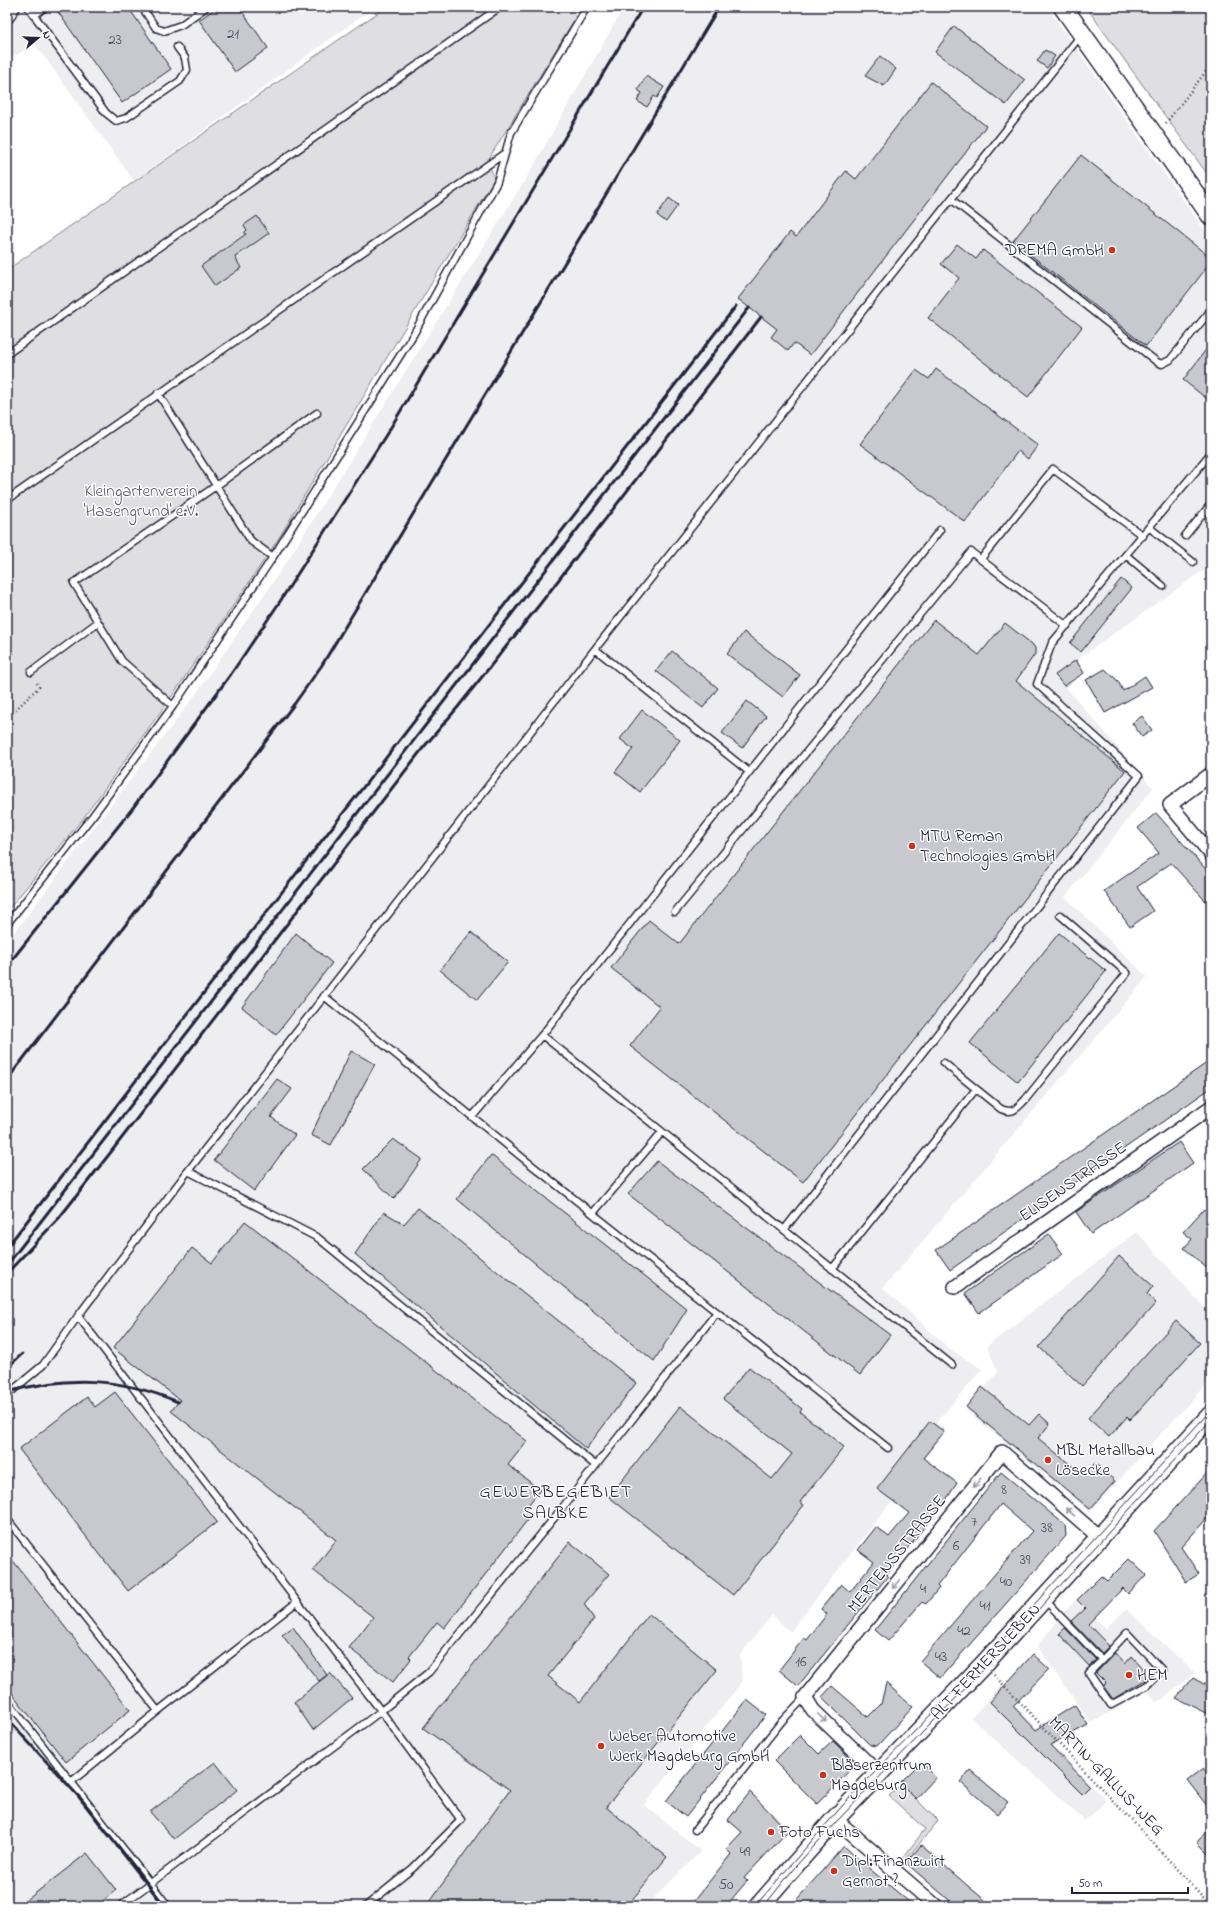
<svg xmlns="http://www.w3.org/2000/svg" width="1218" height="1913" viewBox="0 0 1218 1913" font-family="'Indie Flower',sans-serif">
<rect width="100%" height="100%" fill="#fff"/>
<filter id="ink" filterUnits="userSpaceOnUse"><feTurbulence type="fractalNoise" baseFrequency=".025" numOctaves="2"/><feDisplacementMap in="SourceGraphic" scale="8" xChannelSelector="R" yChannelSelector="G"/><feConvolveMatrix kernelMatrix="1 2 1 2 8 2 1 2 1" color-interpolation-filters="sRGB"/></filter>
<g filter="url(#ink)">
<path fill="#eeeef1" d="M7,7H374L134,181L35,44L7,60Z
M624,7H1047L1211,240V565L1055,675L1153,788L1065,897L1147,977L883,1288L951,1350L982,1369L936,1423L946,1431L790,1632L772,1615L740,1655L742,1682L644,1805L701,1851L646,1906H7V942L193,698L286,563L527,177Z
M1137,1232L1211,1315V1379L1090,1512L966,1410L998,1372L987,1346Z
M1075,1600L1106,1628L1126,1609L1195,1673L1157,1703L1148,1691L1091,1723L1037,1646Z
M999,1688L1106,1801L1085,1821L971,1718Z"/>
<path fill="#dfdfe2" stroke="#80808e" d="M386,7H582L488,160L494,179L277,541L172,696L81,821L7,911V270Z
M1086,7H1211V179Z
M901,1784L938,1821L905,1861L902,1859L925,1829L889,1796Z"/>
<path fill="#c8c8cf" stroke="#22223b" d="M65,7H128L171,69L122,103L58,12Z
M217,7H239L268,48L235,72L199,20Z
M954,26L1025,80L1006,105L935,52Z
M1045,50L1055,56L1047,68L1037,61Z
M880,56L896,69L884,86L865,76Z
M646,76L664,87L657,98L654,96L647,107L637,101L642,93L638,90Z
M931,82L986,126L810,355L794,343L788,351L771,337L777,329L738,299L790,232L796,237L846,171L856,179Z
M1081,155L1211,258V262L1146,346L1013,241Z
M669,198L678,205L666,222L657,215Z
M257,216L269,233L235,257L241,268L215,286L201,266L246,234L244,233L247,230L244,225Z
M957,244L976,259L983,250L1082,327L1028,397L928,318L959,278L941,264Z
M1211,343V402L1183,380Z
M936,369L1038,445L1028,459L1018,451L965,522L860,444L916,370L929,379Z
M1121,579L1132,588L1081,652L1070,643Z
M934,620L979,655L1005,623L1032,644L1035,648V654L1016,681L1125,771L803,1182L630,1046L660,1007L611,968L649,920L679,944Z
M744,632L800,675L783,697L727,654Z
M672,651L718,688L703,708L656,671Z
M1076,660L1084,673L1064,686L1055,675Z
M1105,669L1118,681L1123,691L1145,676L1152,687L1105,713L1086,680Z
M747,701L766,716L742,748L722,733Z
M642,710L680,740L640,792L615,772L633,749L620,739Z
M1142,716L1152,730L1142,737L1132,723Z
M1156,813L1211,875V907L1171,863L1137,887L1153,911L1130,927L1104,891L1159,853L1138,828Z
M471,932L508,962L477,1000L440,970Z
M296,933L332,963L276,1035L242,1007Z
M1059,933L1106,971L1018,1082L970,1043Z
M351,1051L375,1064L331,1145L311,1135Z
M1211,1060V1088L950,1270L936,1250Z
M277,1079L292,1089L271,1117L295,1135L254,1191L214,1160Z
M393,1139L422,1159L394,1199L363,1169Z
M1179,1142L1193,1163L1091,1234L1076,1212Z
M491,1155L687,1309L654,1361L457,1199Z
M657,1161L890,1335L860,1375L628,1194Z
M418,1208L636,1383L586,1449L355,1254L384,1212L404,1224Z
M1204,1209L1211,1216V1272L1184,1248L1192,1239L1183,1232Z
M245,1221L527,1441L508,1465L540,1490L525,1509L532,1514L444,1628L437,1622L409,1657L411,1659L393,1682L349,1648L373,1617L313,1570L336,1540L171,1411L180,1400L113,1348L192,1248L212,1263Z
M1049,1234L1063,1254L979,1313L965,1293Z
M1119,1256L1153,1286L1147,1294L1156,1303L1082,1386L1039,1347Z
M1176,1321L1200,1343L1130,1420L1127,1417L1109,1437L1088,1418Z
M749,1367L802,1409L800,1412L844,1447L800,1502L804,1505L733,1595L609,1497L680,1406L772,1479L792,1454L723,1399Z
M982,1387L1029,1425L1039,1414L1050,1424L1038,1438L1084,1476L1095,1463L1115,1481L1090,1509L966,1407Z
M115,1392L217,1522L128,1591L19,1449L87,1397L95,1407Z
M930,1421L944,1432L923,1458L957,1483L946,1500L886,1575L888,1576L798,1686L779,1670L804,1638L807,1640L827,1614L821,1609L841,1584L850,1592L874,1562L858,1550L876,1527L889,1537L909,1513L877,1489Z
M1211,1469V1514L1181,1547L1199,1574L1186,1582L1154,1531Z
M1001,1472L1065,1525L1066,1536L940,1678L920,1661L1032,1531L1001,1504L937,1586L939,1588L926,1604L922,1602L888,1641L875,1630Z
M570,1542L609,1574L584,1604L594,1619L548,1676L580,1702L649,1614L717,1670L606,1807L667,1857L627,1906H436L430,1901L510,1790L423,1728Z
M7,1553L130,1710L66,1762L7,1687Z
M1129,1559L1146,1575L1128,1594L1123,1588L1088,1624L1109,1646L1102,1653L1071,1621L1085,1608L1077,1600L1101,1576L1107,1581Z
M293,1627L327,1675L319,1681L282,1635Z
M1065,1628L1096,1660L1089,1666L1059,1634Z
M1115,1653L1125,1664L1132,1656L1144,1669L1145,1680L1113,1699L1103,1686L1106,1683L1096,1673Z
M1033,1654L1049,1669L1013,1706L1036,1730L1075,1705L1088,1725L1050,1745L1090,1786L1082,1794L990,1702Z
M330,1673L352,1698L313,1730L294,1702Z
M1193,1678L1211,1688V1715L1176,1698Z
M886,1683L913,1707L877,1746L870,1745L822,1697L832,1686L868,1717L881,1704Z
M747,1700L766,1715L686,1817L666,1801Z
M800,1735L819,1754L833,1741L856,1764L817,1804L774,1761Z
M215,1762L237,1790L174,1839L150,1812Z
M921,1762L936,1777L916,1799L900,1783Z
M1203,1768L1211,1778V1811L1187,1780Z
M970,1770L1008,1802L997,1814L960,1782Z
M750,1792L788,1831L744,1878L747,1881L726,1906H690L731,1854L726,1849L742,1832L728,1820Z
M1211,1827V1858L1196,1843Z
M921,1845L968,1886L992,1906H956L906,1863Z
M844,1846L865,1865L914,1906H878L871,1900L866,1906H791Z
M87,1853L116,1890L97,1906H19Z"/>
<g fill="none" stroke-linecap="round" stroke-linejoin="round">
<defs>
<path id="lane" d="M28,7L106,113L116,121L126,118L180,81L187,70L185,58L177,47
M142,7L156,28L164,31L181,25L206,7
M35,15L45,7
M951,199L1157,362L1162,364L1170,360L1211,310
M7,354L500,7
M158,393L251,541L273,557
M7,500L505,153
M1150,528L1193,562
M1185,536L1211,504
M1127,556L1163,586
M981,559L1053,469L1143,536
M98,622L122,661L173,706
M595,649L748,771
M31,672L98,622L74,583L216,486L317,413
M675,912L971,552L1067,626
M7,924L94,814L173,706L273,557L413,335L497,182L511,133L587,7
M324,996L524,1159L888,1448
M542,1035L952,1365
M944,1063L1001,1109C1013,1114 1016,1109 1025,1100L1127,973L1060,915
M472,1117L542,1035L940,530
M188,1171L318,1238L595,1465
M593,1213L662,1132
M784,1230L1139,776L1037,684L1052,643L1211,453
M832,1269L976,1089
M78,1316L381,1711L461,1820L413,1868L366,1906
M7,1395L43,1365L78,1316L188,1171L595,649L1081,35
M7,1519L158,1711
M1045,1600L1102,1660L1127,1633L1162,1670L1146,1686L1111,1705L1089,1673L1102,1660
M7,1700L168,1906
M71,1782L158,1711L297,1602
M695,1830L782,1721L805,1697
M120,1906L381,1711L429,1672L563,1507L717,1312"/>
<path id="street" d="M7,17L13,7
M1211,774L1170,805L1211,854
M955,1287L1211,1107
M878,1773L813,1710L805,1697L1002,1452L1099,1537
M835,1819L936,1906"/>
<path id="secondary" d="M1063,7L1211,216
M759,1906L835,1819L983,1665L1211,1415"/>
</defs>
<use href="#lane" stroke="#22223b" stroke-width="9"/>
<use href="#street" stroke="#22223b" stroke-width="16"/>
<use href="#secondary" stroke="#22223b" stroke-width="21"/>
<path stroke="#22223b" stroke-width="2.5" stroke-dasharray="1 3" stroke-linecap="butt" d="M1166,123L1211,65
M7,718L39,687L36,681
M994,1675L1156,1846L1210,1906"/>
<use href="#lane" stroke="#fff" stroke-width="6"/>
<use href="#street" stroke="#fff" stroke-width="13"/>
<use href="#secondary" stroke="#fff" stroke-width="18"/>
<path stroke="#22223b" stroke-width="1" d="M755,1906L843,1805L981,1663L1211,1410
M764,1906L795,1867L837,1821L986,1667L1211,1420"/>
<path stroke="#22223b" stroke-width="3" d="M7,966L132,809L231,674L279,603L391,427L643,7
M7,1080L295,703L322,665L719,7
M7,1247L736,306
M7,1265L749,308
M7,1273L59,1218L111,1152L423,748L458,707L540,604L761,317
M7,1368L22,1354
M7,1392C68,1376 119,1377 178,1402
M7,1719L82,1800L165,1906"/>
</g>
<defs><path id="oneway-shaft" d="M-6 0H5M1.5-3L5.5 0L1.5 3" fill="none" stroke-width="1.6" stroke-linecap="round" stroke-linejoin="round"/></defs>
<g stroke="#9c9ca7">
<use href="#oneway-shaft" transform="translate(977 1483) rotate(129)"/>
<use href="#oneway-shaft" transform="translate(1070 1512) rotate(-139)"/>
<use href="#oneway-shaft" transform="translate(896 1584) rotate(129)"/>
<use href="#oneway-shaft" transform="translate(822 1718) rotate(44)"/>
</g>
</g>
<g fill="#c8321e" stroke="#fff" stroke-width="1.5">
<circle cx="1112" cy="250" r="4"/>
<circle cx="912" cy="846" r="4"/>
<circle cx="1048" cy="1460" r="4"/>
<circle cx="1129" cy="1675" r="4"/>
<circle cx="601" cy="1746" r="4"/>
<circle cx="823" cy="1775" r="4"/>
<circle cx="771" cy="1832" r="4"/>
<circle cx="834" cy="1871" r="4"/>
</g>
<g text-anchor="middle" dominant-baseline="central" stroke-width="3" stroke-linejoin="round" paint-order="stroke">
<g font-size="15" fill="#4c4c60">
<text x="233" y="34">21</text>
<text x="115" y="40">23</text>
<text x="1004" y="1490">8</text>
<text x="974" y="1522">7</text>
<text x="1047" y="1528">38</text>
<text x="956" y="1546">6</text>
<text x="1025" y="1560">39</text>
<text x="1006" y="1582">40</text>
<text x="923" y="1589">4</text>
<text x="985" y="1606">41</text>
<text x="964" y="1631">42</text>
<text x="941" y="1657">43</text>
<text x="801" y="1662">16</text>
<text x="745" y="1852">49</text>
<text x="726" y="1885">50</text>
</g>
<g font-size="17" fill="#22223b" stroke="#fff" text-anchor="start">
<text x="1104" y="250" text-anchor="end">DREMA GmbH</text>
<text x="920" y="836">MTU Reman<tspan x="920" dy="20">Technologies GmbH</tspan></text>
<text x="1056" y="1450">MBL Metallbau<tspan x="1056" dy="20">Lösecke</tspan></text>
<text x="1137" y="1675">HEM</text>
<text x="609" y="1736">Weber Automotive<tspan x="609" dy="20">Werk Magdeburg GmbH</tspan></text>
<text x="831" y="1765">Bläserzentrum<tspan x="831" dy="20">Magdeburg</tspan></text>
<text x="779" y="1832">Foto Fuchs</text>
<text x="842" y="1861">Dipl.Finanzwirt<tspan x="842" dy="20">Gernot ?</tspan></text>
</g>
<g font-size="17" fill="#5b5b6d" stroke="#fff">
<text x="141" y="491">Kleingartenverein<tspan x="141" dy="20">'Hasengrund' e.V.</tspan></text>
</g>
<g font-size="17" fill="#22223b" stroke="#fff">
<text transform="translate(1073 1182) rotate(-35)">ELISENSTRASSE</text>
<text transform="translate(897 1554) rotate(-51)">MERTENSSTRASSE</text>
<text transform="translate(986 1662) rotate(-47)">ALT FERMERSLEBEN</text>
<text transform="translate(1106 1776) rotate(46)">MARTIN-GALLUS-WEG</text>
</g>
<g font-size="18" letter-spacing="1" fill="#22223b" stroke="#fff">
<text x="556" y="1493">GEWERBEGEBIET<tspan x="556" dy="21">SALBKE</tspan></text>
</g>
</g>
<rect width="1218" height="1913" fill="none" stroke="#fff" stroke-width="24"/>
<rect x="12" y="12" width="1194" height="1889" fill="none" stroke="#22223b" stroke-width="1.5" filter="url(#ink)"/>
<g transform="translate(38 38) rotate(71)" stroke="#ffffff" stroke-width="3" paint-order="stroke">
<path d="M0-3L7 15L0 10L-7 15Z" fill="#22223b"/>
<text y="-6" font-size="11" font-weight="bold" text-anchor="middle" fill="#22223b">N</text>
</g>
<path d="M1072 1887v6h116v-6" fill="none" stroke="#22223b" stroke-width="2"/>
<text x="1078" y="1887" font-size="12" fill="#22223b" stroke="#ffffff" stroke-width="3" paint-order="stroke">50 m</text>
</svg>
